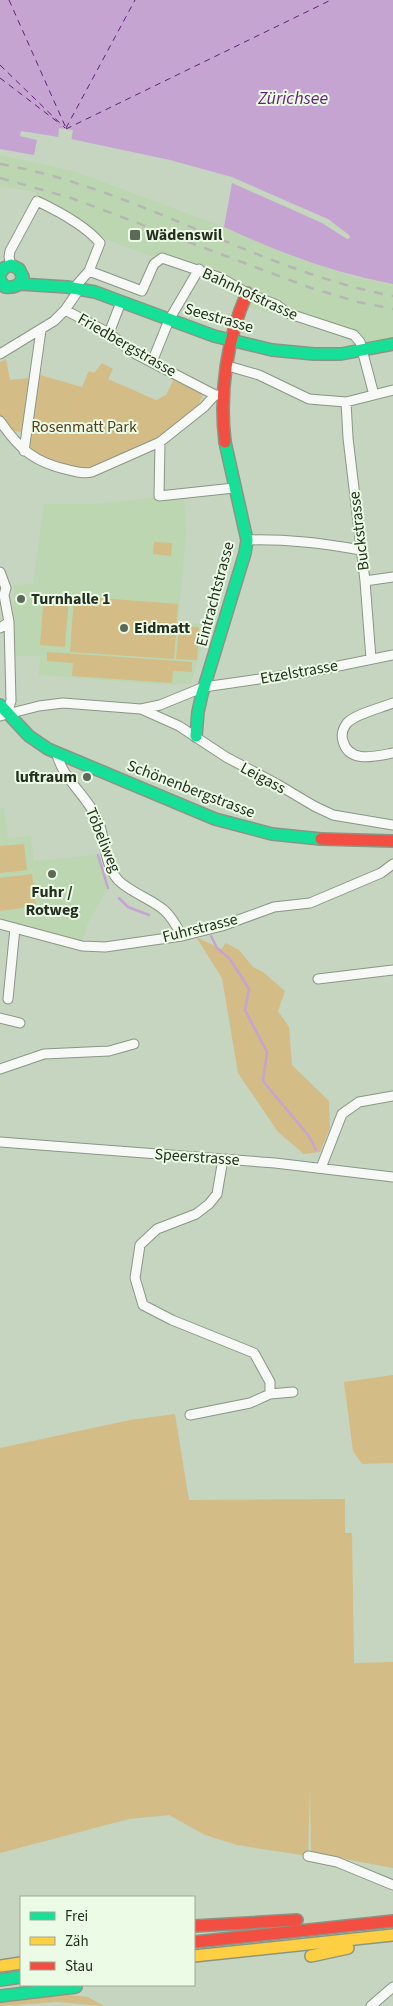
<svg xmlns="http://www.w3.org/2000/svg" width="393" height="2006" viewBox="0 0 393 2006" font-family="'Source Sans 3',sans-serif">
<rect width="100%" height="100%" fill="#c6d5bf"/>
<path fill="#bcd6b1" d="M0,155L73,171L224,227L285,254L354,277L393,284V338L353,345L341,334L251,308L198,271L167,262L105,239L40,196L35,192L0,186Z
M184,494L186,535L178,622L209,624L191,683L172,685L39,675L40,656H13L14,585L33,584L44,504H93Z
M0,808H4L8,838L31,836L34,861L98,855L108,888L88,923L84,938L78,941L0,920Z"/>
<path fill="#d3bc86" d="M6,359L10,380L30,378L23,432L0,430V362Z
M102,363L113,369L108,379L156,400L166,395L176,375L205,390L198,407L159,437L146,444L85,470L42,459L27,448L37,374L82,387L89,371L94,373Z
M154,542L172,543L171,556L153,554Z
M44,595L69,597L65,647L40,645Z
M74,596L178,604L174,659L70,652Z
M179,626L199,627L197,660L176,659Z
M47,652L192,662V672L173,671L172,683L72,676L73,663L47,661Z
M24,844L27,870L0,873V846Z
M32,874L36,906L0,911V878Z
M196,937L221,949L226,943L239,950L253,967L263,972L285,991L278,1011L289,1027L292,1065L329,1101L330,1128L320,1152L304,1154L278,1132L238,1073L222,978Z
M393,1375V1463L362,1464L353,1451L344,1382Z
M175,1414L189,1500L345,1499V1533H352L354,1663L393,1662V1868L311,1853L310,1787L308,1856L237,1845L205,1835L169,1815L129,1819L0,1853V1448L130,1420Z
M69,1995L88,1997L104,2006L58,2002L0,2006V2002Z"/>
<path fill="#c5a4d1" d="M0,0H393V284C330,272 281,253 224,227L232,183L322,223L347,239L350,238L349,235L328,219L232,177L170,160L71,139L21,131L20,136L37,140L34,155L0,149Z"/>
<path fill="#c6d5bf" d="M59,128L73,130L71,141L58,139Z"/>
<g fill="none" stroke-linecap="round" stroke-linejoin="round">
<path stroke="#c5a4d1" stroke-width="2.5" d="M98,855L108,888
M119,898L128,907L149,915
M211,936L217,948L230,959L249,989L245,1010L267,1052L263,1081L308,1135L316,1150"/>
<path stroke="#632179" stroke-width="1" stroke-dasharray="6 5" stroke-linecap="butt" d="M9,0L66,128
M0,65L65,128
M0,78L59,123
M66,128L135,0
M66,129L331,0"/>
<defs>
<path id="street" d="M11,265L9,257L10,251L37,201C58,211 85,225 100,243L89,271L74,288
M89,271L142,291L154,264L162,258L221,278L247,293L277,305L287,313L354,335L360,342L374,395
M65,310L109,333L132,352L215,395
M109,333L121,302
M0,354L54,321L65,310L80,288
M152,362L169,320L199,269
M228,366L259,375L309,399L346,402L393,390
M346,402L348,438L365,581L371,659
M0,421C19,449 35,463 69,470C77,472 84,474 92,472L160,442L204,407L215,395H224
M160,442L159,496L234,488
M24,451L41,330
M247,540C288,539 321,543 361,550
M0,572L6,588L4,595L9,622L11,701L7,713
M365,581L393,577
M0,628L9,622
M393,703C381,708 355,714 347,723C343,728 341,735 343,741C349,764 376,756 393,753
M141,709L179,726L226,757L277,784L314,806L333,815L393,825
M0,716L39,706L63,703L141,709L160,705L204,687L314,671L393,655
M57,754C62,779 90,798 99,823C106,842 104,865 119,881C132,893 151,899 164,910C172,917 177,927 182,936
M0,924L82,946L105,947L182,936L222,926L274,907L310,903L381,873L393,864
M318,979L393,970
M8,999L15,928
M0,1018L20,1023
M0,1069L44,1054L109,1051L134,1044
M0,1142L275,1163L393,1177
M321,1168L342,1114L359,1102L393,1096
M270,1394L293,1392
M190,1415L250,1403L270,1394V1382L254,1353L172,1320L143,1305L135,1278L140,1245L157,1229L196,1214L209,1204L217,1194L223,1159
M308,1856L337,1862L393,1885
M371,2006L393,1987"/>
<path id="fast" d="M0,274L4,268L11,265L19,269L23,277C19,286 15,288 5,287L0,280
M20,284L67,287L95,292L214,336L272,350L314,354H341L393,344
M0,705L29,736L48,749L215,819L272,834L321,839
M196,736L198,712L202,694L245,553L247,540L225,442
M0,1980L21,1977
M0,1996L76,1987"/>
<path id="slow" d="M194,1956L393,1935
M311,1956L348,1948
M0,1966L21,1963"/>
<path id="jam" d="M225,442C219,392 227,339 247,293
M321,839L393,841
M194,1926L297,1920
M194,1942L393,1921"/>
</defs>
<use href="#street" stroke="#8a9685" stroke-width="11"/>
<use href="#fast" stroke="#8a9685" stroke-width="14"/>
<use href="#slow" stroke="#8a9685" stroke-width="14"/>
<use href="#jam" stroke="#8a9685" stroke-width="14"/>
<use href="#street" stroke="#f6f9f5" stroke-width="9"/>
<use href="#fast" stroke="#16e098" stroke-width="11"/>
<use href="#slow" stroke="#ffcf43" stroke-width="11"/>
<use href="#jam" stroke="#f24e42" stroke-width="11"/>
<path stroke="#b4b7b2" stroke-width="2.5" stroke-dasharray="9 9" stroke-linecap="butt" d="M0,164C137,188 256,270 393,296
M0,178L71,198L311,288L358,302L393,309"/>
</g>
<g fill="#5d6957" stroke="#ecfbe5" stroke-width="2">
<rect x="129" y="229" width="12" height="12" rx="2.5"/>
<circle cx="21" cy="599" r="5"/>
<circle cx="124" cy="628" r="5"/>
<circle cx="87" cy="777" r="5"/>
<circle cx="52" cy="874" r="5"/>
</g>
<g text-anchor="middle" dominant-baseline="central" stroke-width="4" stroke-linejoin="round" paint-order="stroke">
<g font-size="16" font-weight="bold" fill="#242f1f" stroke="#ecfbe5" text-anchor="start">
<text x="146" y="235">Wädenswil</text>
<text x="31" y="599">Turnhalle 1</text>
<text x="134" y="628">Eidmatt</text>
<text x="77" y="777" text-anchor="end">luftraum</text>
<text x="52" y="892" text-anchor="middle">Fuhr /<tspan x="52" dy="18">Rotweg</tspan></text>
</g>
<g font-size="16" fill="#242f1f" stroke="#ecfbe5">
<text transform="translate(250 294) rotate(25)">Bahnhofstrasse</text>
<text transform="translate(219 318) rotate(16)">Seestrasse</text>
<text transform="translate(127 345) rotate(30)">Friedbergstrasse</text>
<text transform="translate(359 531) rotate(-97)">Buckstrasse</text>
<text transform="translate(215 594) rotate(-75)">Eintrachtstrasse</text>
<text transform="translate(299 672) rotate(-10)">Etzelstrasse</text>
<text transform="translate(263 778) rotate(28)">Leigass</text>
<text transform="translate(191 789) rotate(21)">Schönenbergstrasse</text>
<text transform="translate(103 840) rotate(68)">Töbeliweg</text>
<text transform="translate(200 928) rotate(-14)">Fuhrstrasse</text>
<text transform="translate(197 1157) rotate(4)">Speerstrasse</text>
</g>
<g font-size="16" fill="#543d1a" stroke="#ecfbe5">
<text x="84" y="427">Rosenmatt Park</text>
</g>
<g font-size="18" font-style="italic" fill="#632179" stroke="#ecfbe5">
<text x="293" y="98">Zürichsee</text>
</g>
</g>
<rect x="20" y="1896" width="175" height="90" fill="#ecfbe5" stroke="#9ca996"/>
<rect x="30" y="1912" width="25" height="8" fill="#16e098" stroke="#9ca996"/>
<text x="65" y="1921" font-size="15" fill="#242f1f">Frei</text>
<rect x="30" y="1937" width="25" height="8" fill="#ffcf43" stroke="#9ca996"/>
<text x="65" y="1946" font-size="15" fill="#242f1f">Zäh</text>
<rect x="30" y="1962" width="25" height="8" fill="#f24e42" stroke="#9ca996"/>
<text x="65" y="1971" font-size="15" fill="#242f1f">Stau</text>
</svg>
